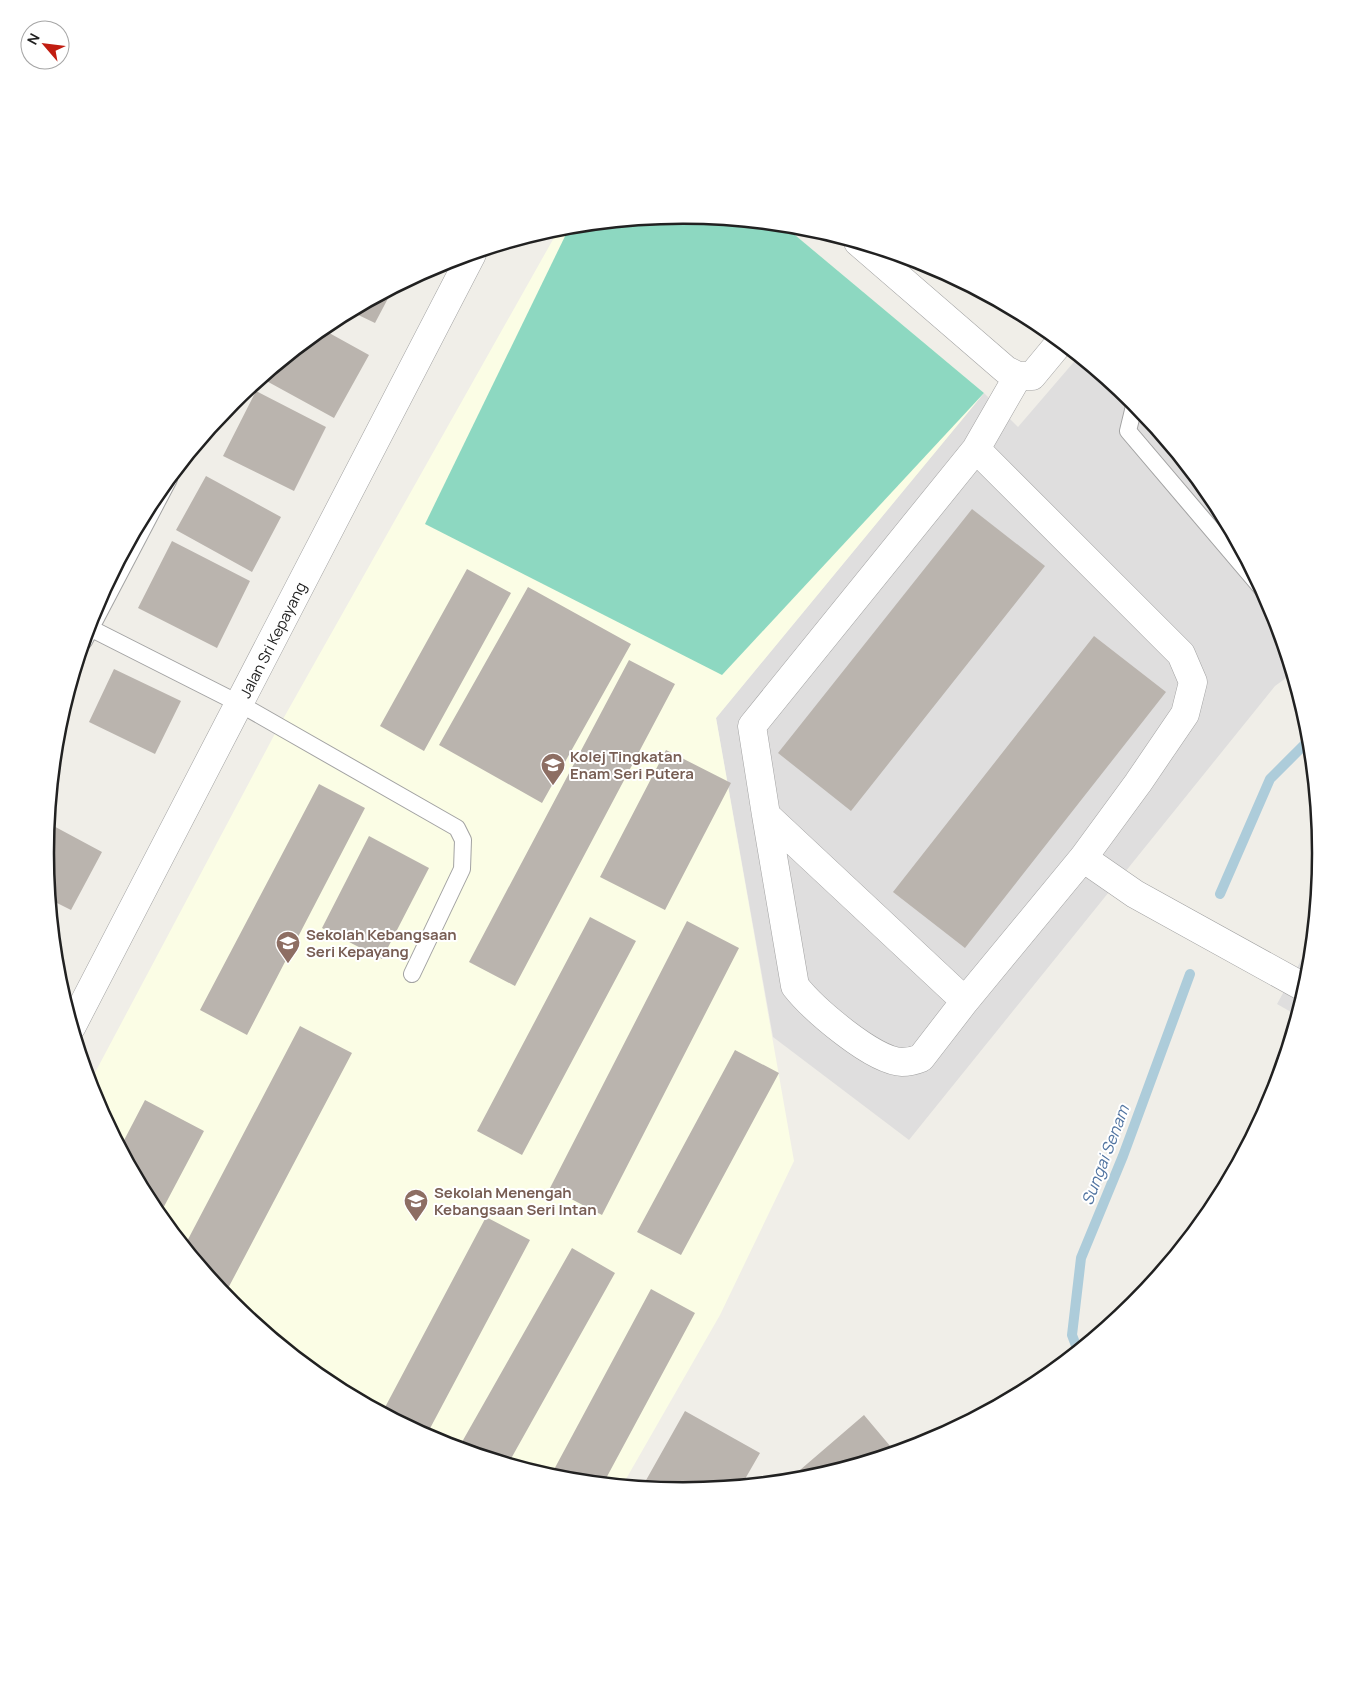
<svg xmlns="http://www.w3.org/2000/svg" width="1367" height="1707" viewBox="0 0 1367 1707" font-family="Manrope,sans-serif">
<rect width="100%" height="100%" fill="#f0eee8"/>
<path fill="#dfdede" d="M1079,356L1135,402L1215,499L1274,609L1293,673L1275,686L909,1140L773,1037L716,718L984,393L1018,427Z
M1314,937L1310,978L1298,1016L1277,1004Z"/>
<path fill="#fbfde5" d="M684,215L783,225L984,393L716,718L794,1161L720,1315L622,1486L559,1480L439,1443L329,1384L232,1305L152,1208L94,1098L89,1084L278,728L560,227Z"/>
<path fill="#8dd8c1" d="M684,215L783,225L984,393L722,675L425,524L570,226Z"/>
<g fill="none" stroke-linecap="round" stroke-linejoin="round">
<path stroke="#adccda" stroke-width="10" d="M1220,894L1270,779L1311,738
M1078,1351L1072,1335L1081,1258L1123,1156L1190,974"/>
</g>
<path fill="#bab4ae" d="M393,289L375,323L350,311Z
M322,329L369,355L334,418L261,378Z
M256,391L326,427L294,491L223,456Z
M206,476L281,517L252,572L176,530Z
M972,509L1045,566L851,811L778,753Z
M172,541L250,581L217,648L138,608Z
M467,569L511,593L424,751L380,726Z
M528,587L631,644L542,803L439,745Z
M1094,636L1166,692L965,948L893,892Z
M629,660L675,684L515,986L469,962Z
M114,669L181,701L155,754L89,722Z
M666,750L731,783L665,910L600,877Z
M319,784L365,808L247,1035L200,1010Z
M48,823L102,852L71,910L49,899L45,853Z
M369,836L429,868L382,959L322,928Z
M590,917L636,941L522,1155L477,1131Z
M687,921L739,948L602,1215L550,1188Z
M300,1026L352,1053L224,1296L184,1247Z
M735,1050L779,1073L681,1255L637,1232Z
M145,1100L204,1131L159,1216L120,1148Z
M486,1217L530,1240L426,1436L382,1413Z
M572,1248L615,1273L508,1464L458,1449Z
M651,1289L695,1313L603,1484L550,1477Z
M685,1411L760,1453L741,1486L683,1492L659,1490L645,1482Z
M864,1415L896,1453L808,1480L800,1470Z"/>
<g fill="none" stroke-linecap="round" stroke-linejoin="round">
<defs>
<path id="lane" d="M1135,402L1128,431L1264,591
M88,627L240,704L457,828L463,840L462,869L412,974
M84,641L169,479"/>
<path id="street" d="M858,242L1006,370L1018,376H1032L1061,341
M976,449L1181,654L1193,682L1185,714L1138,783L1083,858L965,1001L766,815L752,726L976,449L1018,376
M766,815L795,986C813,1009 873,1061 902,1062C908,1062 916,1060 921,1058L965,1001
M1083,858L1135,894L1307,989
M72,1026L472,254"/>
</defs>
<use href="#lane" stroke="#a2a2a2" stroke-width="18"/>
<use href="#street" stroke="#a2a2a2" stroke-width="29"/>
<use href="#lane" stroke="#fff" stroke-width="16"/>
<use href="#street" stroke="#fff" stroke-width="28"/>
</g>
<defs>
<symbol id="school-pin" viewBox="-11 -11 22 30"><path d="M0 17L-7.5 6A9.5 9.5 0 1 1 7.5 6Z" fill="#8d6e63" stroke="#fff"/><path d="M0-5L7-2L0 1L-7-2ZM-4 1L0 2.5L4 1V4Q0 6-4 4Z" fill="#fff"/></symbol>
</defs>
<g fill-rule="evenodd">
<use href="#school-pin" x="539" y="751" width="28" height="38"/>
<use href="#school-pin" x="274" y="929" width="28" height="38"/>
<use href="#school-pin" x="402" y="1187" width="28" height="38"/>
</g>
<g text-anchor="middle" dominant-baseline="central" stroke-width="4" stroke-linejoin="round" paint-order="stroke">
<g font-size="15" fill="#212121" stroke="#fff">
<text transform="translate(273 640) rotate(-63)">Jalan Sri Kepayang</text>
</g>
<g font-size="15" font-weight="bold" fill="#785e54" stroke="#fff" text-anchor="start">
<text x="570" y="756">Kolej Tingkatan<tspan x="570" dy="17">Enam Seri Putera</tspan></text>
<text x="306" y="934">Sekolah Kebangsaan<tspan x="306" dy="17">Seri Kepayang</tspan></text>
<text x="434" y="1192">Sekolah Menengah<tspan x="434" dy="17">Kebangsaan Seri Intan</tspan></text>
</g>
<g font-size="16" font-style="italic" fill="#5174a1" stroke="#fff">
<text transform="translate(1105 1155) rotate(-69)">Sungai Senam</text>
</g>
</g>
<path d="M0 0H1367V1707H0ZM54 853a629 629 0 1 1 1258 0a629 629 0 1 1-1258 0Z" fill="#fff" fill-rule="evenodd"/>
<path fill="none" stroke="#212121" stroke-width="2.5" d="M54 853a629 629 0 1 1 1258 0a629 629 0 1 1-1258 0Z"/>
<g transform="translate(45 45) rotate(298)"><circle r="24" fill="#ffffff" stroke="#a6a6a6"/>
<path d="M0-4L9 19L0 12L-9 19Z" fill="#c11d11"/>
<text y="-8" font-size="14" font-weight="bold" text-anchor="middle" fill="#212121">N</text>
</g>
</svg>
